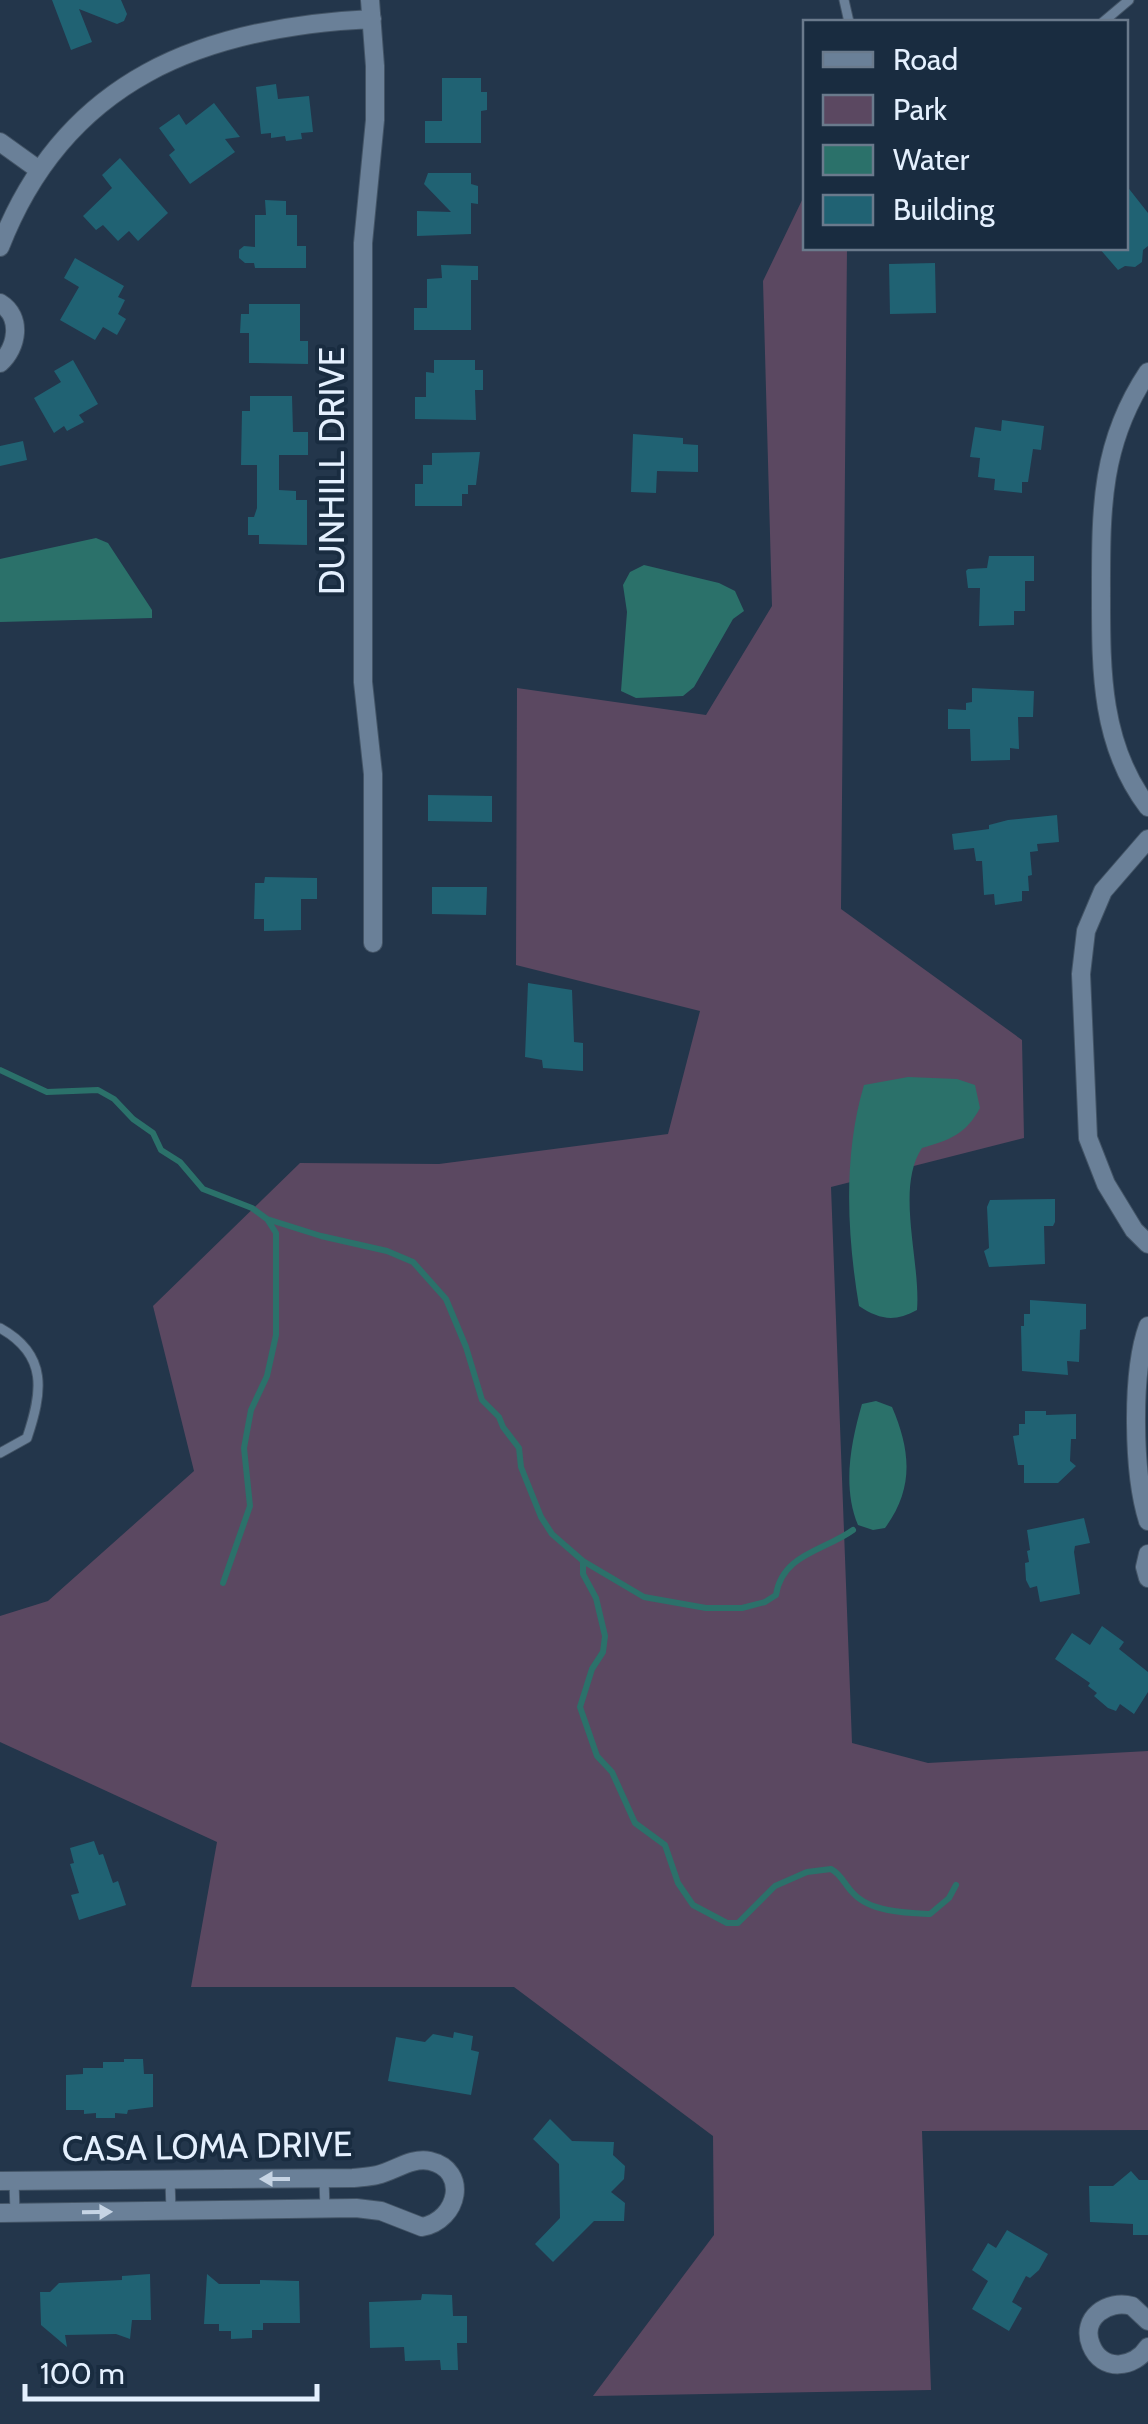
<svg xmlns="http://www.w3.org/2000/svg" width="1148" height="2424" viewBox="0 0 1148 2424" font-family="Cabin,sans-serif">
<rect width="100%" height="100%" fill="#23364b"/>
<path fill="#5b4861" d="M805,194L806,248H847L841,909L1022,1040L1024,1138L831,1187L852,1743L928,1763L1148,1751V2130L922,2131L931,2390L593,2396L714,2235L713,2136L514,1987H191L217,1842L0,1742V1616L48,1601L194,1471L153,1306L300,1163L439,1164L668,1134L700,1011L516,965L517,688L706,715L772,606L763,281Z"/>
<path fill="#2b716a" d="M96,538L108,543L152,610V618L0,622V559Z
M644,565L719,583L735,591L744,611L733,619L694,687L683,696L636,698L621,691L627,612L623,585L630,572Z
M908,1077L957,1079L975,1085L980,1108C966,1134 950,1140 922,1148C895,1188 921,1262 917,1310C895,1322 880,1320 859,1306C847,1235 843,1155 864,1085Z
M876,1401L892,1407C911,1451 914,1489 885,1528L873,1530L858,1525C842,1487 851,1442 862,1404Z"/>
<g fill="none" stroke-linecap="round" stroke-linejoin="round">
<path stroke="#2b716a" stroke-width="6" d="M0,1070L47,1092L98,1090L114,1099L133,1119L153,1133L161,1150L180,1162L203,1189L252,1208L267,1219L276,1233V1335L267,1376L251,1410L244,1448L250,1506L223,1583
M267,1219L321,1236L387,1251L413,1262L446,1299L466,1347L482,1400L499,1417L503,1427L519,1448L521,1467L541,1517L552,1534L583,1561L644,1597L706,1608H742L765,1602L776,1595C782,1554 824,1551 853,1530
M583,1561V1574L596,1598L605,1636L603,1652L592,1669L580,1707L597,1756L612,1772L635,1823L665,1845L678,1883L693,1905L727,1923H738L775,1886L807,1872L831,1869C842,1875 844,1884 853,1893C870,1912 906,1913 930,1914L949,1898L956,1885"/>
</g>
<path fill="#206273" d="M52,0H121L127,14L124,21L117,24L79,9L92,42L71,50Z
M442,78H481V92H487V110L481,111V143H425V121H442Z
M276,84L278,99L309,96L313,132L301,133L302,139L286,141L285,136L271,138V133L261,134L256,87Z
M214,103L240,137L225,139L235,152L190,184L169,155L175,150L159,128L179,114L186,125Z
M120,158L168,213L138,241L129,231L118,241L103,225L96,230L83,216L112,188L102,175Z
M428,173H471V184L478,186V204L471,203V234L417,236V211L451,212L424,184Z
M1126,185L1148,213V246L1143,250L1142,262L1135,267L1125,266L1118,270L1099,248H1126Z
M265,200L286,201V215H297V246H306V268H255L254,263H245L239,258V250L244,246L255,247V215H266Z
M75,258L124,286L118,297L125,300L118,314L126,319L117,335L103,327L95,340L60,320L79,287L64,278Z
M935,263L936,313L890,314L889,264Z
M441,265L478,266V280H471V330H414V308H427V279L442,278Z
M249,304H300V341H308V364L249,363V333H240L241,314H249Z
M73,360L98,404L79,415L84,422L67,431L64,426L54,433L34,398L61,382L54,371Z
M434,360H475V370H483V390H475L476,420L415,419V397H426V372L434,373Z
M250,396H292L293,432H308V455H279V490L296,491V500H307V545L259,544V535H248V517H254L257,508V465H241L242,411H250Z
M1002,420L1044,426L1041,450L1033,449L1028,482H1022V493L994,490L995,479L978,477L980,458L970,457L975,427L1001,431Z
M633,434L683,438V444L698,445V472L657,471L656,493L631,492Z
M23,441L27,460L0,466V446Z
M480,452L476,485H468V494H462V506H415V484H423V465H432V453Z
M989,556H1034V581H1025V611H1014V625L979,626L980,588H968L966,571L968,569L987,568Z
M972,688L1034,691L1033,717H1018L1019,749L1010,748V760L971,761L970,729H948V709L966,710V703L972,702Z
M428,795L492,796V822L428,821Z
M1057,815L1059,842L1037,844L1038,851L1030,852L1032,875L1028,876L1029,891H1022V901L995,905L994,894L984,895L982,861H976L974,848L954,850L952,834L989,829V825L1008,820Z
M265,877L317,878V899H301V930L264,931V919H254L255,883H264Z
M432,887H487L486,915L432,914Z
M528,983L572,990L574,1042L583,1043V1071L543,1068L542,1060L525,1057Z
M1055,1199V1222L1053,1226H1044L1045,1264L989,1267L984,1251L989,1248L987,1207L990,1200Z
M1030,1300L1086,1304V1329L1080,1330L1079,1362L1067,1361L1068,1375L1022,1371L1021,1326H1024V1314H1030Z
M1025,1411H1046V1415L1076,1414V1439H1071L1070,1461L1076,1466L1058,1483H1024V1465H1018L1013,1436L1019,1435V1424H1025Z
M1084,1518L1090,1543L1075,1546L1074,1552L1080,1594L1040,1602L1037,1586L1030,1588L1026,1580L1025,1563L1029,1562L1027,1551L1030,1550L1027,1530Z
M1102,1626L1124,1642L1119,1649L1148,1672V1692L1134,1714L1120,1704L1116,1711L1108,1708L1094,1696L1097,1693L1088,1686L1090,1683L1055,1659L1072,1633L1090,1645Z
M94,1841L99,1855L103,1854L113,1883L118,1881L126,1905L79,1920L71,1895L79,1893L70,1864L74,1863L70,1848Z
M454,2032L473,2036L471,2050L479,2052L471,2095L388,2081L396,2037L425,2042L433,2034L453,2038Z
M124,2059H143L144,2074H153V2107L128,2110L127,2114L115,2113V2118H96V2113L84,2114V2110H66V2075L83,2074V2068H103V2062H124Z
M550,2119L572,2141L614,2142L613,2155L625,2166L624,2179L611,2192L625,2203L624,2221H594L553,2262L535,2244L560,2218L559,2164L533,2139Z
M1131,2171L1139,2180H1148V2235H1133V2224L1090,2222L1089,2186H1113Z
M1007,2230L1048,2254L1039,2270L1030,2278L1026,2276L1012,2302L1022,2308L1009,2331L972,2309L988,2281L972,2270L988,2243L996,2248Z
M150,2274L151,2320H132L130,2339L116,2334L65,2335L67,2347L41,2325L40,2292H50L59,2283L122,2280V2276Z
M207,2274L219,2284H260V2280L299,2281L300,2323H263V2330H252V2338L231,2339V2331H219V2324H204Z
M422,2294L452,2295L453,2316H467V2343H457L458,2370H441L440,2360L405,2361L404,2347L370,2348L369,2302L421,2300Z"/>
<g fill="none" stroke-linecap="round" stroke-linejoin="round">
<defs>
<path id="lane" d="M844,0L849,22
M1103,22L1129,0
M0,1328C49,1355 42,1393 27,1438L0,1453
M324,2179L325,2209
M170,2180L171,2211
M14,2181L15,2212"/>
<path id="street" d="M370,0L375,66V120L363,243V682L373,774V943
M0,142L39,170
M0,247C65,79 203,27 372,19
M0,303C23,317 17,348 0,363
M1148,372C1100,444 1101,510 1101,593C1101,669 1100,744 1148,807
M1148,839L1103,891L1086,931L1081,974L1088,1138L1106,1184L1134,1230L1148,1244
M1148,1326C1131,1372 1133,1474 1148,1521
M1148,1554L1145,1567L1148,1578
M0,2181L353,2178C361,2177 369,2177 377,2175C395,2171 411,2157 430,2161C469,2170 459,2220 422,2227L381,2211L356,2208L0,2213
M1148,2321L1132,2306C1108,2299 1080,2318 1091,2345C1102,2373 1135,2368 1148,2347"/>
</defs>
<use href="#lane" stroke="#435466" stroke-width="11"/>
<use href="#street" stroke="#435466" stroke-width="20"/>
<use href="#lane" stroke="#6a8098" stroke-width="9"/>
<use href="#street" stroke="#6a8098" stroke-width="18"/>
</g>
<defs><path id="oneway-solid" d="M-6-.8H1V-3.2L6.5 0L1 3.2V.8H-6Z" transform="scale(2.5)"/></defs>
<g fill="#c6d4e4">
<use href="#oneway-solid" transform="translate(275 2179) rotate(180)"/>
<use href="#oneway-solid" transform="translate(97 2212) rotate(-1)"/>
</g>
<g text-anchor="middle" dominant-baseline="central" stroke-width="8" stroke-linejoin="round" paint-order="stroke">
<g font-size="35" fill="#e4f0fe" stroke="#192c40">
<text transform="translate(331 471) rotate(-90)">DUNHILL DRIVE</text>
<text transform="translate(207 2146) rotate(-1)">CASA LOMA DRIVE</text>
</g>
</g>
<rect x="803" y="20" width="325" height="230" fill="#192c40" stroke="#6a7a8c" stroke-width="2.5"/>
<rect x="823" y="52" width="50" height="15" fill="#6a8098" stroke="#6a7a8c" stroke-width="2.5"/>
<text x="893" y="70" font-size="30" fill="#e4f0fe">Road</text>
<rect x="823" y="95" width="50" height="30" fill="#5b4861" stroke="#6a7a8c" stroke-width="2.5"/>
<text x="893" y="120" font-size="30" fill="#e4f0fe">Park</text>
<rect x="823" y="145" width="50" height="30" fill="#2b716a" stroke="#6a7a8c" stroke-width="2.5"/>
<text x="893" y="170" font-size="30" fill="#e4f0fe">Water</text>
<rect x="823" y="195" width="50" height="30" fill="#206273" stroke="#6a7a8c" stroke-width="2.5"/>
<text x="893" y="220" font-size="30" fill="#e4f0fe">Building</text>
<path d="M25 2384v15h292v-15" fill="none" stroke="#e4f0fe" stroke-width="5"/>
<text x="40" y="2384" font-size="30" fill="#e4f0fe" stroke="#192c40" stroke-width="8" paint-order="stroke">100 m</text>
</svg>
